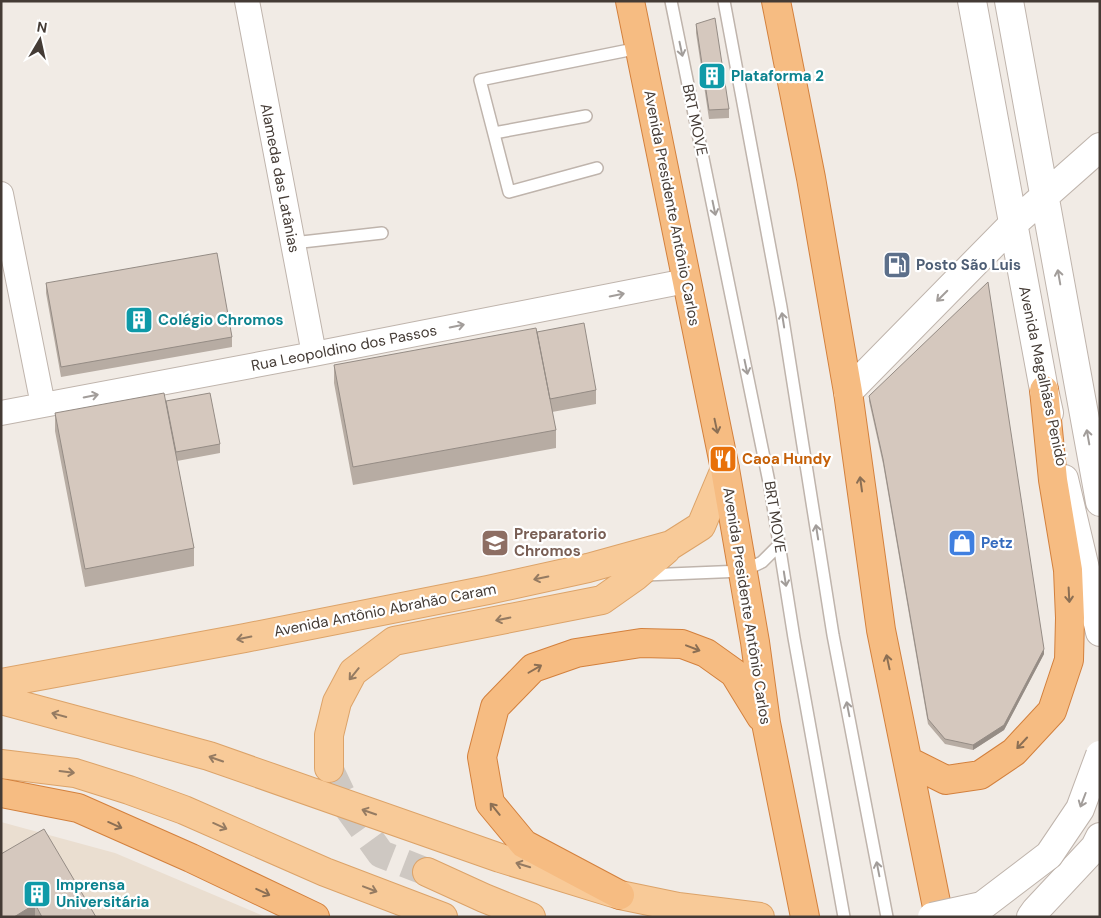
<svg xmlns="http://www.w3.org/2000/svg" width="1101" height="918" viewBox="0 0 1101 918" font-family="'DM Sans',sans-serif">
<rect width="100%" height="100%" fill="#f1ebe5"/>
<path fill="#eaded0" d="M1,822L115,853L266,917H1Z"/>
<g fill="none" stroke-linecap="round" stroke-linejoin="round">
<path stroke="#cec8c2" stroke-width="28" stroke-dasharray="28 14" stroke-linecap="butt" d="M329,768L348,808L381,854L427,872"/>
<defs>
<path id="service" d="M671,1L770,487L794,638L844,917
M724,1L781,307L833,635L887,917
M494,133L586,116
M597,168L509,192L480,80L639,48
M293,243L382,233
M645,575L743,571L762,562L779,545"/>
<path id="minor" d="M247,1L314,354
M1,194L43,405
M1,413L314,354L686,281"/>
<path id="tertiary" d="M972,1L1044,390L1049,413
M1009,1L1100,502
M848,392L1013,224L1100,147
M1064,479L1100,632
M1031,917L1036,910L1095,847L1100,837"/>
<path id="primary" d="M1,683L245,638L488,590L588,568L671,545L701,526L725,469
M1,700L209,756L500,858L620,895L678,907L760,917
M1,764L75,773L129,790L184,810L325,872L443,917
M329,768V735L337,702L353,672L394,641L602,600L636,576L666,550
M427,872L484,898L531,917"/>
<path id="trunk" d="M630,1L725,469L755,642L766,723L805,917
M776,1L811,178L848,392L881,630L939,917
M908,761L946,780L980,775L1014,752L1052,711L1069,660L1070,618L1068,570L1053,480L1044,390
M1,793L78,808L191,858L315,917
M620,895L524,844L490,803L482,757L495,707L533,668L576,653L641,643L682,644L706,653L734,673L761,717"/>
</defs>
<use href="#service" stroke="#bfb4ac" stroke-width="14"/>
<use href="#minor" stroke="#bfb4ac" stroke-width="26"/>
<use href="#tertiary" stroke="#bfb4ac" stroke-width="30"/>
<use href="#primary" stroke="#dca369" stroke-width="30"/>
<use href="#trunk" stroke="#d3803d" stroke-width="30"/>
<use href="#service" stroke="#fff" stroke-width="11"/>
<use href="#minor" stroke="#fff" stroke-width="24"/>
<use href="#tertiary" stroke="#fff" stroke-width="28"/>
<use href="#primary" stroke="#f8ca98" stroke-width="28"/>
<use href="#trunk" stroke="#f6bc82" stroke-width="28"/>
<defs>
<path id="tertiary-bridge" d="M932,917L982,906L1049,855L1080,809L1100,755"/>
</defs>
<use href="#tertiary-bridge" stroke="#bfb4ac" stroke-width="30" stroke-linecap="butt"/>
<use href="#tertiary-bridge" stroke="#fff" stroke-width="28"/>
</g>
<path fill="#b7aca3" d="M696,24L729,109V118L709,119L696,33Z
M46,283L232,337V347L61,377L46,293Z
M537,332L596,390V404L552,412L556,430V448L353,485L334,383V365Z
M869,396L1044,654L1004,730L973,750L945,744L928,724L883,464L869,401Z
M166,401L220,444V453L177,461L194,548V566L85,587L55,431V413Z
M1,854L96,917H1Z"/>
<path fill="#958c85" d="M1044,649V654L1004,730L973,750V745Z
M35,904V917H14Z"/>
<path fill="#d5c8be" stroke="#958c85" d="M715,18L729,109L709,110L696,24Z
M217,253L232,337L61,367L46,283Z
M988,282L1044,649L1004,725L973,745L945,739L928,719L883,459L869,396Z
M584,323L596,390L550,399L537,332Z
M536,328L556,430L353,467L334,365Z
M164,393L194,548L85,569L55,413Z
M210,393L220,444L176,452L166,401Z
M44,829L96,917H42L35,904L14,917H1V854Z"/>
<defs><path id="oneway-shaft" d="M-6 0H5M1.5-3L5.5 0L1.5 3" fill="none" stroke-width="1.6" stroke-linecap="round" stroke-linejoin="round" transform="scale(1.25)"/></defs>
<g stroke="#a29d9a">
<use href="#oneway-shaft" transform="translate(681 49) rotate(78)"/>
<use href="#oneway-shaft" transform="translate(714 208) rotate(78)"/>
<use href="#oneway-shaft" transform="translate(1059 277) rotate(-100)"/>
<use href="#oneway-shaft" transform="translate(617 295) rotate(-11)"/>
<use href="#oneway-shaft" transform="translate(942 296) rotate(135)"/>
<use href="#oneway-shaft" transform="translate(783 320) rotate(-99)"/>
<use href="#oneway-shaft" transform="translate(457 326) rotate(-11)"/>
<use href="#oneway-shaft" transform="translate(746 367) rotate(78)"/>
<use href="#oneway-shaft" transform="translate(91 396) rotate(-11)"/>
<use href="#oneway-shaft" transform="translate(1088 437) rotate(-100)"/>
<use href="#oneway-shaft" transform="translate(817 532) rotate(-99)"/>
<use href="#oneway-shaft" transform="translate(785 579) rotate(81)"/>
<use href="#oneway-shaft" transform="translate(848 709) rotate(-101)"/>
<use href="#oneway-shaft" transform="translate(1083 800) rotate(111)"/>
<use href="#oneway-shaft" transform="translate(878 869) rotate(-101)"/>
</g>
<g stroke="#8b6f54">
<use href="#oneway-shaft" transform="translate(716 426) rotate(78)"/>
<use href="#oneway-shaft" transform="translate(861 484) rotate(-98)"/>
<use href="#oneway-shaft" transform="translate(1069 595) rotate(87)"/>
<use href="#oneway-shaft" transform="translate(693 648) rotate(21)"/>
<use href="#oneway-shaft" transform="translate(888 662) rotate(-102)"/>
<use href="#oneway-shaft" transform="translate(535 669) rotate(-30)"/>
<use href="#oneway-shaft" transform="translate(1022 743) rotate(133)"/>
<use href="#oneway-shaft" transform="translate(495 809) rotate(-129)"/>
<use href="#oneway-shaft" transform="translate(115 825) rotate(24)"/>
<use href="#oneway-shaft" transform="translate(263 892) rotate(25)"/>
</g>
<g stroke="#957b62">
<use href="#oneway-shaft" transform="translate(541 578) rotate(168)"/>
<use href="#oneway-shaft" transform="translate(503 619) rotate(169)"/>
<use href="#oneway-shaft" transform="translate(244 638) rotate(169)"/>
<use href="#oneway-shaft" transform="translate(354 674) rotate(129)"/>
<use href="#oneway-shaft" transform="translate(59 715) rotate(-165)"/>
<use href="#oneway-shaft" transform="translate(216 759) rotate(-161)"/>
<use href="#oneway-shaft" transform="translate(67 772) rotate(7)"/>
<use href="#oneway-shaft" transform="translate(369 812) rotate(-161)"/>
<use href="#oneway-shaft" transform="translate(220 826) rotate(24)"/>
<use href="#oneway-shaft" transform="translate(523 865) rotate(-163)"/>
<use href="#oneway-shaft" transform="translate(370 889) rotate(21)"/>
</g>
<defs>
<symbol id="building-square" viewBox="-11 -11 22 22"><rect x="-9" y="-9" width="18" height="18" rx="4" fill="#0f9aa8" stroke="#fff"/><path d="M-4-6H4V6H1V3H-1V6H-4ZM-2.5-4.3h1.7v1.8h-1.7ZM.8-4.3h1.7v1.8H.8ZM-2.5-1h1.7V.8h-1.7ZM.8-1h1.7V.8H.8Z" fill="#fff"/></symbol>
<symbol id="fuel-square" viewBox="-11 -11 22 22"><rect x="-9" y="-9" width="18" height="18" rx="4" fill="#5c6f8a" stroke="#fff"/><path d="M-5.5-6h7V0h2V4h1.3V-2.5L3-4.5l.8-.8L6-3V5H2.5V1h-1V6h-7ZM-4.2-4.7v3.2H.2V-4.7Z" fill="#fff"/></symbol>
<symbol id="restaurant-square" viewBox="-11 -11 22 22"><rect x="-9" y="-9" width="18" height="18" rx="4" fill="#e8710a" stroke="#fff"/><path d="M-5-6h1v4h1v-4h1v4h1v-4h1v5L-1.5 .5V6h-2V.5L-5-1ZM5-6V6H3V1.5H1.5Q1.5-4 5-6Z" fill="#fff"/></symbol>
<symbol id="school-square" viewBox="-11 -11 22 22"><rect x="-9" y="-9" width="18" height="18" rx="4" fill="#8d6e63" stroke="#fff"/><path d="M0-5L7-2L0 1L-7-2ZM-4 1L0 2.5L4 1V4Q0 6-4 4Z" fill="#fff"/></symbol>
<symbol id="shop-square" viewBox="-11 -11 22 22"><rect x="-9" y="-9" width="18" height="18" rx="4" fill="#3f7fe0" stroke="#fff"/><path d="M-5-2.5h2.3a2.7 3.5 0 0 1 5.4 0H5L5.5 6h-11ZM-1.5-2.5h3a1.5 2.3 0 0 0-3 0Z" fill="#fff"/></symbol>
</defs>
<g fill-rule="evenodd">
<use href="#building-square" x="696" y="60" width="32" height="32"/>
<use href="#fuel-square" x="881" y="249" width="32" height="32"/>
<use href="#building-square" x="123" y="304" width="32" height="32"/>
<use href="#restaurant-square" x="707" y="443" width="32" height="32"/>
<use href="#school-square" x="479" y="527" width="32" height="32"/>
<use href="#shop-square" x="946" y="527" width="32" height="32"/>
<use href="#building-square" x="21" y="878" width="32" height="32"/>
</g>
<g text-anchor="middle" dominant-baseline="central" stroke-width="4.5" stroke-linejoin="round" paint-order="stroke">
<g font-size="15" font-weight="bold" fill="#0d838f" stroke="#fff" text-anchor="start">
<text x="731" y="76">Plataforma 2</text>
<text x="158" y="320">Colégio Chromos</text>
<text x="56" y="885">Imprensa<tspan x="56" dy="17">Universitária</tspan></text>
</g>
<g font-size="15" fill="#443b35" stroke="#fff">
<text transform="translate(695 120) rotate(78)">BRT MOVE</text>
<text transform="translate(280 178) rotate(79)">Alameda das Latânias</text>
<text transform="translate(672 208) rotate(79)">Avenida Presidente Antônio Carlos</text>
<text transform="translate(344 348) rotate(-11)">Rua Leopoldino dos Passos</text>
<text transform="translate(1043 376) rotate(78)">Avenida Magalhães Penido</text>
<text transform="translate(775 517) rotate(81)">BRT MOVE</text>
<text transform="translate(747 606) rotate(81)">Avenida Presidente Antônio Carlos</text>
<text transform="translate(385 610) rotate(-11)">Avenida Antônio Abrahão Caram</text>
</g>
<g font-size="15" font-weight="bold" fill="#4e5e75" stroke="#fff" text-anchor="start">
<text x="916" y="265">Posto São Luis</text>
</g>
<g font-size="15" font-weight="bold" fill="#c56008" stroke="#fff" text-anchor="start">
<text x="742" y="459">Caoa Hundy</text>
</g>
<g font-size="15" font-weight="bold" fill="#785e54" stroke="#fff" text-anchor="start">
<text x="514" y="534">Preparatorio<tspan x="514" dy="17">Chromos</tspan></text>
</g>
<g font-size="15" font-weight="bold" fill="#366cbe" stroke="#fff" text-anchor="start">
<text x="981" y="543">Petz</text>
</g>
</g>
<rect width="1101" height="918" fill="none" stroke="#443b35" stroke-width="5"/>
<g transform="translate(40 40) rotate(9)" stroke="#ffffff" stroke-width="4" paint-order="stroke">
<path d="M0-4L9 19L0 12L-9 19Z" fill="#443b35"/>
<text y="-8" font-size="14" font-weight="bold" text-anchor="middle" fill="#443b35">N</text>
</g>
</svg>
